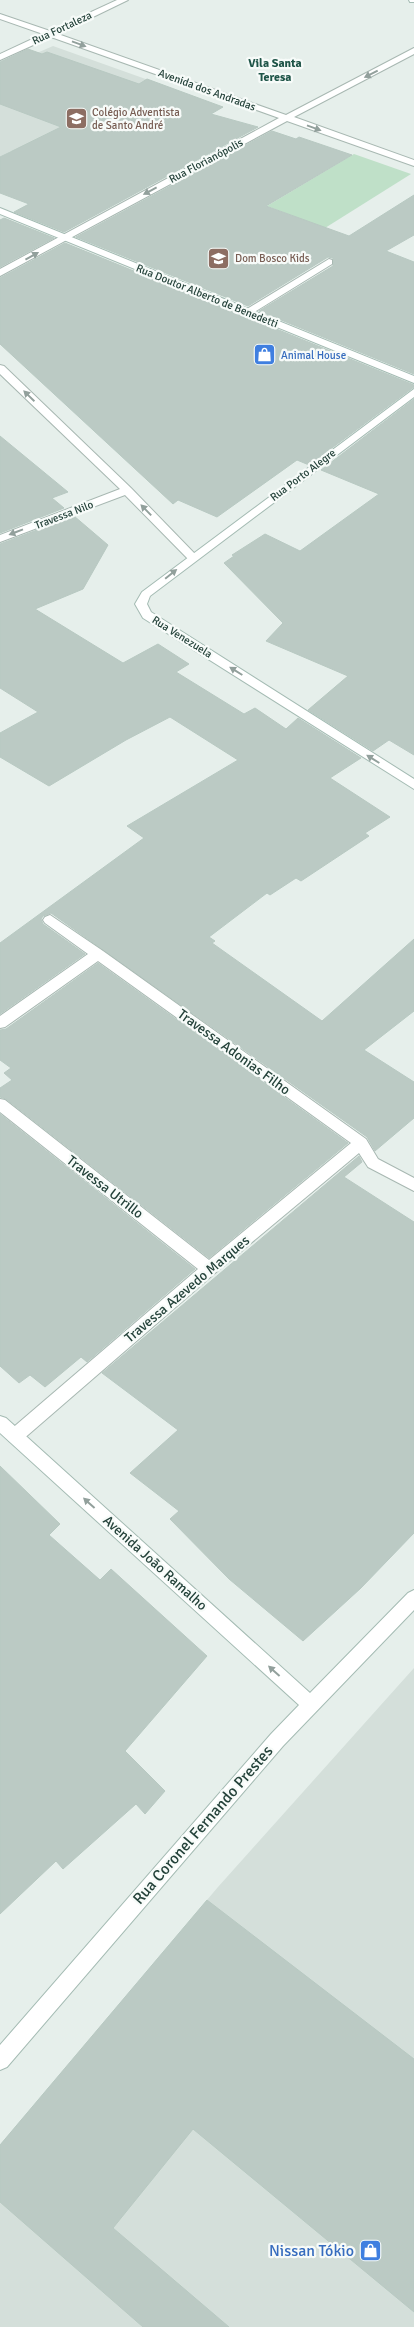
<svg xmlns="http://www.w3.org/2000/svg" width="414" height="2327" viewBox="0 0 414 2327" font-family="Signika,sans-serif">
<rect width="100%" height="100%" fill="#e6efeb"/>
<path fill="#d4dfda" d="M53,46L154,82L117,193L11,151L0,157V69Z
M414,1668V2327H0V2145L218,1887Z"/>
<path fill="#bfe0c8" d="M354,154L411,174L325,228L267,206Z"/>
<path fill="#bbcac4" stroke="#b8c9c2" d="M28,49L42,54L47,52L139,84L147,79L223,107L211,114L258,127L64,232L14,212L29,204L0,193V157L61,127L0,104V62Z
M272,131L296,139L299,137L352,155L266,206L349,236L414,195V235L386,251L414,262V374L259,311L333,266V258L328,257L248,306L76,237Z
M4,218L54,238L0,267V220Z
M65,243L414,385V387L309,465L297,460L217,517L178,500L173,504L0,344V278Z
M414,399V755L389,740L373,751L308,710L348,676L266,641L283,623L224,563L234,556L232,555L265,534L300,551L379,494L321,470Z
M0,436L68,492L52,498L64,508L0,533Z
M74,516L108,545L83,589L35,609L123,663L158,644L189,664L176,672L244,714L255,708L286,729L298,718L361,758L330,778L390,817L365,833L369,836L301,881L296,878L270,895L267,893L209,937L215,941L212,943L322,1021L414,939V1011L364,1050L414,1082V1118L375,1151L367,1137L51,913L43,916L41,919L43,924L85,954L0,1014V943L144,838L127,826L238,760L170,717L126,740L49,786L0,757V733L38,712L0,688V544Z
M98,963L348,1143L209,1258L6,1099L0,1097V1088L12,1080L4,1073L11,1068L0,1060V1030L6,1029Z
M0,1114L195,1269L87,1362L81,1357L45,1387L30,1375L19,1383L0,1366Z
M359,1156L362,1162L344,1177L414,1222V1533L361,1588L303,1641L229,1579L170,1519L179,1511L130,1473L178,1430L102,1373Z
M0,1466L60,1524L49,1535L100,1580L111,1569L207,1656L125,1751L165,1791L145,1814L136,1804L63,1869L56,1861L0,1914Z
M207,1900L414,2059V2312L193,2129L113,2228L229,2327H143L0,2202V2145Z"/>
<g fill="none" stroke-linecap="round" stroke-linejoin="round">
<defs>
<path id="lane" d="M329,259L332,260V264L251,314H243L242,312Z"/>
<path id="street" d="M117,0H128L58,34L286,115L414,48V54L294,117L414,160V166L287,121L0,276V269L279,118L51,37L0,60V54L43,34L0,19V14L50,31Z
M0,365L4,366L131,488L196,555L198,557L196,559H188L125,495L0,542V535L120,489L0,374Z
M50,915L103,951L366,1139L378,1159L414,1178V1191L368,1167L359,1153L215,1273L21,1441L15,1443L9,1441L7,1436L9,1431L198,1269L0,1112V1099L5,1100L209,1260L351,1143L98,961L5,1027L0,1028V1016L88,954L45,923L43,920L45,917Z"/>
<path id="secondary" d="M409,0H414V2H410Z
M0,208L414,376V383L0,214Z
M414,389V397L150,596L147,604L151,612L414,779V789L143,618L135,604L142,592Z
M0,1416L6,1418L310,1693L408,1593L414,1590V1610L283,1746L7,2067L0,2070V2045L271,1734L299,1705L0,1433Z"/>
</defs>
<use href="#lane" stroke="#a8b8b2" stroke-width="2"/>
<use href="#street" stroke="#a8b8b2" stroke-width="2"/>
<use href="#secondary" stroke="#a4bbb3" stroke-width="2"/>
<use href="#lane" fill="#fff" fill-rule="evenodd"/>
<use href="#street" fill="#fff" fill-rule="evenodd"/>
<use href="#secondary" fill="#fff" fill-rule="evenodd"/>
</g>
<defs><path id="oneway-solid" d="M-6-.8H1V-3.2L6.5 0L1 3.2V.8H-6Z" transform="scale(1.25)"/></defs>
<g fill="#92a09c">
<use href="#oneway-solid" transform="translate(79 44) rotate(20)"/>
<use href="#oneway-solid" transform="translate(371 74) rotate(153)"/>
<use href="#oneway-solid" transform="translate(314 128) rotate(20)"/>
<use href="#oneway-solid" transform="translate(150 191) rotate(152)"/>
<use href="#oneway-solid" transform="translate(32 256) rotate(-29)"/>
<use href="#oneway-solid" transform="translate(29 396) rotate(-136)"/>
<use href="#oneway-solid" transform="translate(146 510) rotate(-134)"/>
<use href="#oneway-solid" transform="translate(16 532) rotate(159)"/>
<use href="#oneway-solid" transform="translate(171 574) rotate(-39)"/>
<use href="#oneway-solid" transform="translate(236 671) rotate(-148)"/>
<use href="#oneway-solid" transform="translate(373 759) rotate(-148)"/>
<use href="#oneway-solid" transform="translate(89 1503) rotate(-138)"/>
<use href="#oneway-solid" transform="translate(274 1671) rotate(-138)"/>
</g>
<defs>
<symbol id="school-square" viewBox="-11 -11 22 22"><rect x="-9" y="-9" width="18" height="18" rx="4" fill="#8d6e63" stroke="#f7fbf9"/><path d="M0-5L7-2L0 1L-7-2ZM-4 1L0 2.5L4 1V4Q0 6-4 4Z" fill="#fff"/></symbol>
<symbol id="shop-square" viewBox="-11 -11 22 22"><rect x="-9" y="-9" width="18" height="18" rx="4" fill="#3f7fe0" stroke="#f7fbf9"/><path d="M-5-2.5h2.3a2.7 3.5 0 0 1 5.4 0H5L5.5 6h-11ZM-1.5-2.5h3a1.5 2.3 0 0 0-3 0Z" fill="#fff"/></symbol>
</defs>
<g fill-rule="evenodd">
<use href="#school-square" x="64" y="106" width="25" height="25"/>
<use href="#school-square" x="206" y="246" width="25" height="25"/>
<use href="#shop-square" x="252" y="342" width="25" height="25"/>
<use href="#shop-square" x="358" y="2238" width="25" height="25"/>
</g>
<g text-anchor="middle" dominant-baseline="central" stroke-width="4.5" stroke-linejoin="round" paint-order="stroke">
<g font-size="11" fill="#24423a" stroke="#f7fbf9">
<text transform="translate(62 28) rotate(-25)">Rua Fortaleza</text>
<text transform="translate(207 90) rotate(20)">Avenida dos Andradas</text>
<text transform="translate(206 161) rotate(-28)">Rua Florianópolis</text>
<text transform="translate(207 296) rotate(22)">Rua Doutor Alberto de Benedetti</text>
<text transform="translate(303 475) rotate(-37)">Rua Porto Alegre</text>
<text transform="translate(64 515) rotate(-21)">Travessa Nilo</text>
<text transform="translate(182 637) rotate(32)">Rua Venezuela</text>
</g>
<g font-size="11" fill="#785e54" stroke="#f7fbf9" text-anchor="start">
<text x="92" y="112">Colégio Adventista<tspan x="92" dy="13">de Santo André</tspan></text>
<text x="235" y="258">Dom Bosco Kids</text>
</g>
<g font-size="11" fill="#366cbe" stroke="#f7fbf9" text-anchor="start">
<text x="281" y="355">Animal House</text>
</g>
<g font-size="12" font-weight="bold" fill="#1f5548" stroke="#f7fbf9">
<text x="275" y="63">Vila Santa<tspan x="275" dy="14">Teresa</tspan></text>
</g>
<g font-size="14" fill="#24423a" stroke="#f7fbf9">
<text transform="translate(234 1052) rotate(36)">Travessa Adonias Filho</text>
<text transform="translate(105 1187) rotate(38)">Travessa Utrillo</text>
<text transform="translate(187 1289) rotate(-40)">Travessa Azevedo Marques</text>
<text transform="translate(155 1563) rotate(42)">Avenida João Ramalho</text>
</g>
<g font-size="16" fill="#24423a" stroke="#f7fbf9">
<text transform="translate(203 1825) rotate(-49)">Rua Coronel Fernando Prestes</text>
</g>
<g font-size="16" fill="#366cbe" stroke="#f7fbf9" text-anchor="end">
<text x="354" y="2251">Nissan Tókio</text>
</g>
</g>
</svg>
